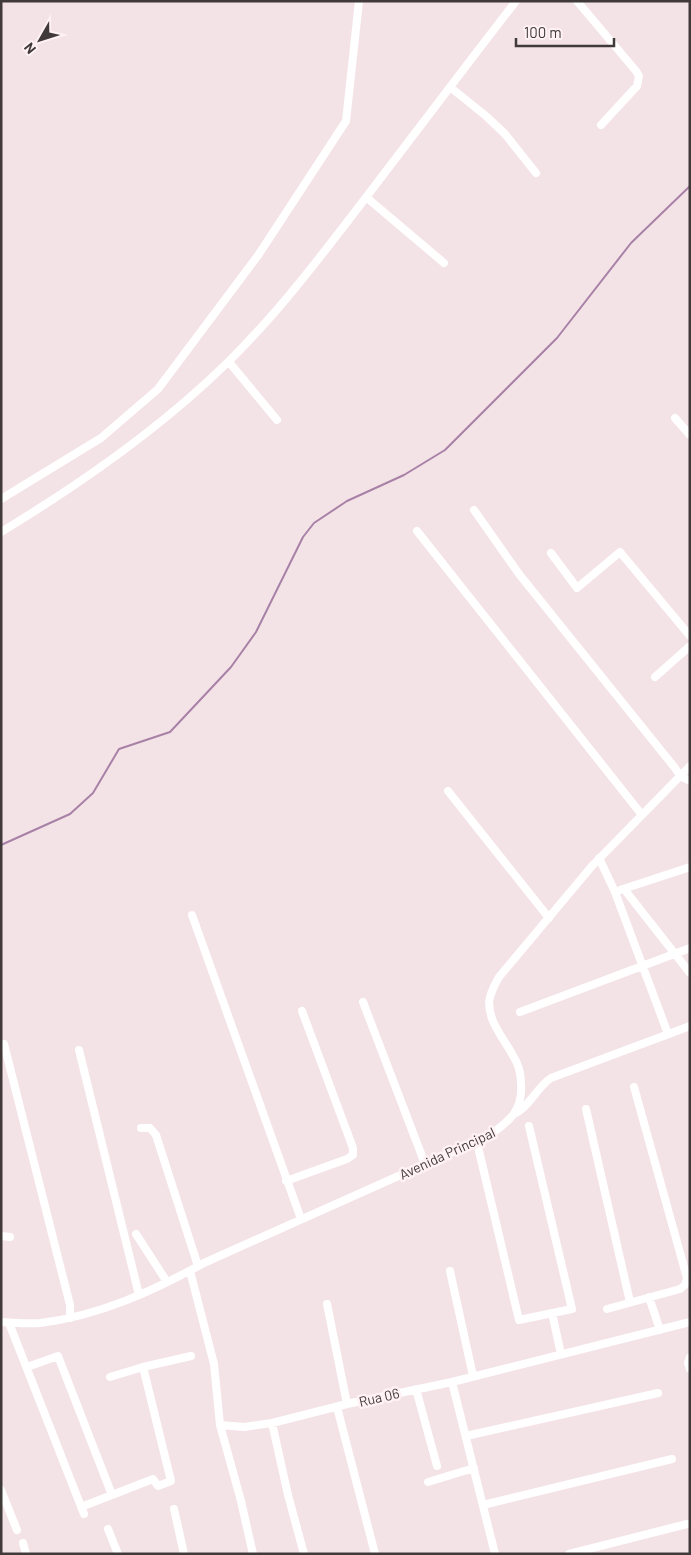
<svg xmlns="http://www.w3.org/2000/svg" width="691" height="1555" viewBox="0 0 691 1555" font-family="Barlow,sans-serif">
<rect width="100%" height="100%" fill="#f4e3e6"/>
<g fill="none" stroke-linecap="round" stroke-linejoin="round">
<path stroke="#a881a7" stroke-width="2" d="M1,845L70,814L93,793L119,749L170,732L231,667L256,632L303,537L314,523L347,501L404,475L445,450L557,338L631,243L690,186"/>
<path stroke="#fff" stroke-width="8" d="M577,1L636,71L639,76L637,86L601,125
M450,87L486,116L505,134L536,173
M366,197L444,263
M229,362L277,420
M675,418L690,435
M1,499L101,438L158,389L259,254L346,121L359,1
M474,510L519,574L675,768L680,776L690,781
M417,531L642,815
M1,532C82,483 161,428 228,362C279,312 321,256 364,200C415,133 465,67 516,1
M551,553L577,588L620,552L690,636
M655,677L690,646
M448,791L549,918
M599,858L615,892L668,1034
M624,889L690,973
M620,890L690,867
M192,915L301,1219
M363,1002L425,1164
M520,1012L690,948
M4,1044L70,1305V1318
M79,1050L139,1295
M586,1109L630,1302
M516,1113C531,1105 537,1087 551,1078L690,1026
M141,1128H150L156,1135L198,1266
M479,1151L519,1320L572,1309L529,1126
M286,1181L347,1159L353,1155V1148L302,1011
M136,1234L167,1282
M1,1236L10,1237
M190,1271L214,1364L220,1425L244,1427L272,1423L347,1404L452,1382L690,1322
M450,1271L473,1376
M649,1297L660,1330
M327,1304L347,1404
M607,1309L680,1289L685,1285L687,1278L634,1087
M552,1313L561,1354
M1,1322C14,1323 27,1324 40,1323C99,1316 153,1291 204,1263L490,1135C511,1120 523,1110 521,1083C521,1072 518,1063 512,1054C503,1037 489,1023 489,1002C490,993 495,984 499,977L592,866L690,766
M9,1323L84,1514
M690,1357L688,1363L690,1369
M27,1367L58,1356L112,1495
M110,1377L143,1367L191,1356
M452,1382L495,1554
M416,1389L437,1466
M337,1407L375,1554
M272,1423L288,1495L304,1554
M220,1425L241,1501L253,1554
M466,1436L658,1393
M428,1482L474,1468
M1,1490L17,1530
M483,1505L672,1459
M81,1507L153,1479L158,1486L171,1481L143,1367
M174,1509L184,1554
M108,1529L118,1554
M23,1543L26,1554
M569,1554L687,1524"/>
</g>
<g text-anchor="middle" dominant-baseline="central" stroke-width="5" stroke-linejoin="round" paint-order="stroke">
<g font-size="14" fill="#403a3b" stroke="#fff1f4">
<text transform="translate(447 1153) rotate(-25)">Avenida Principal</text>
<text transform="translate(379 1397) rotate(-13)">Rua 06</text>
</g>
</g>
<rect width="691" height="1555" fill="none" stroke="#403a3b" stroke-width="5"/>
<g transform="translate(40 40) rotate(231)" stroke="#fff1f4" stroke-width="4" paint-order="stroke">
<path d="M0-4L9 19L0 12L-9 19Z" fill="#403a3b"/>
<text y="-8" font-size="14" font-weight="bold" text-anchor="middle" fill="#403a3b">N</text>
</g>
<path d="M516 38v8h98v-8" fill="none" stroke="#403a3b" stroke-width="2.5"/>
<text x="524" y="38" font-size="15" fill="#403a3b" stroke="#fff1f4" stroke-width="4" paint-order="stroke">100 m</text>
</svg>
